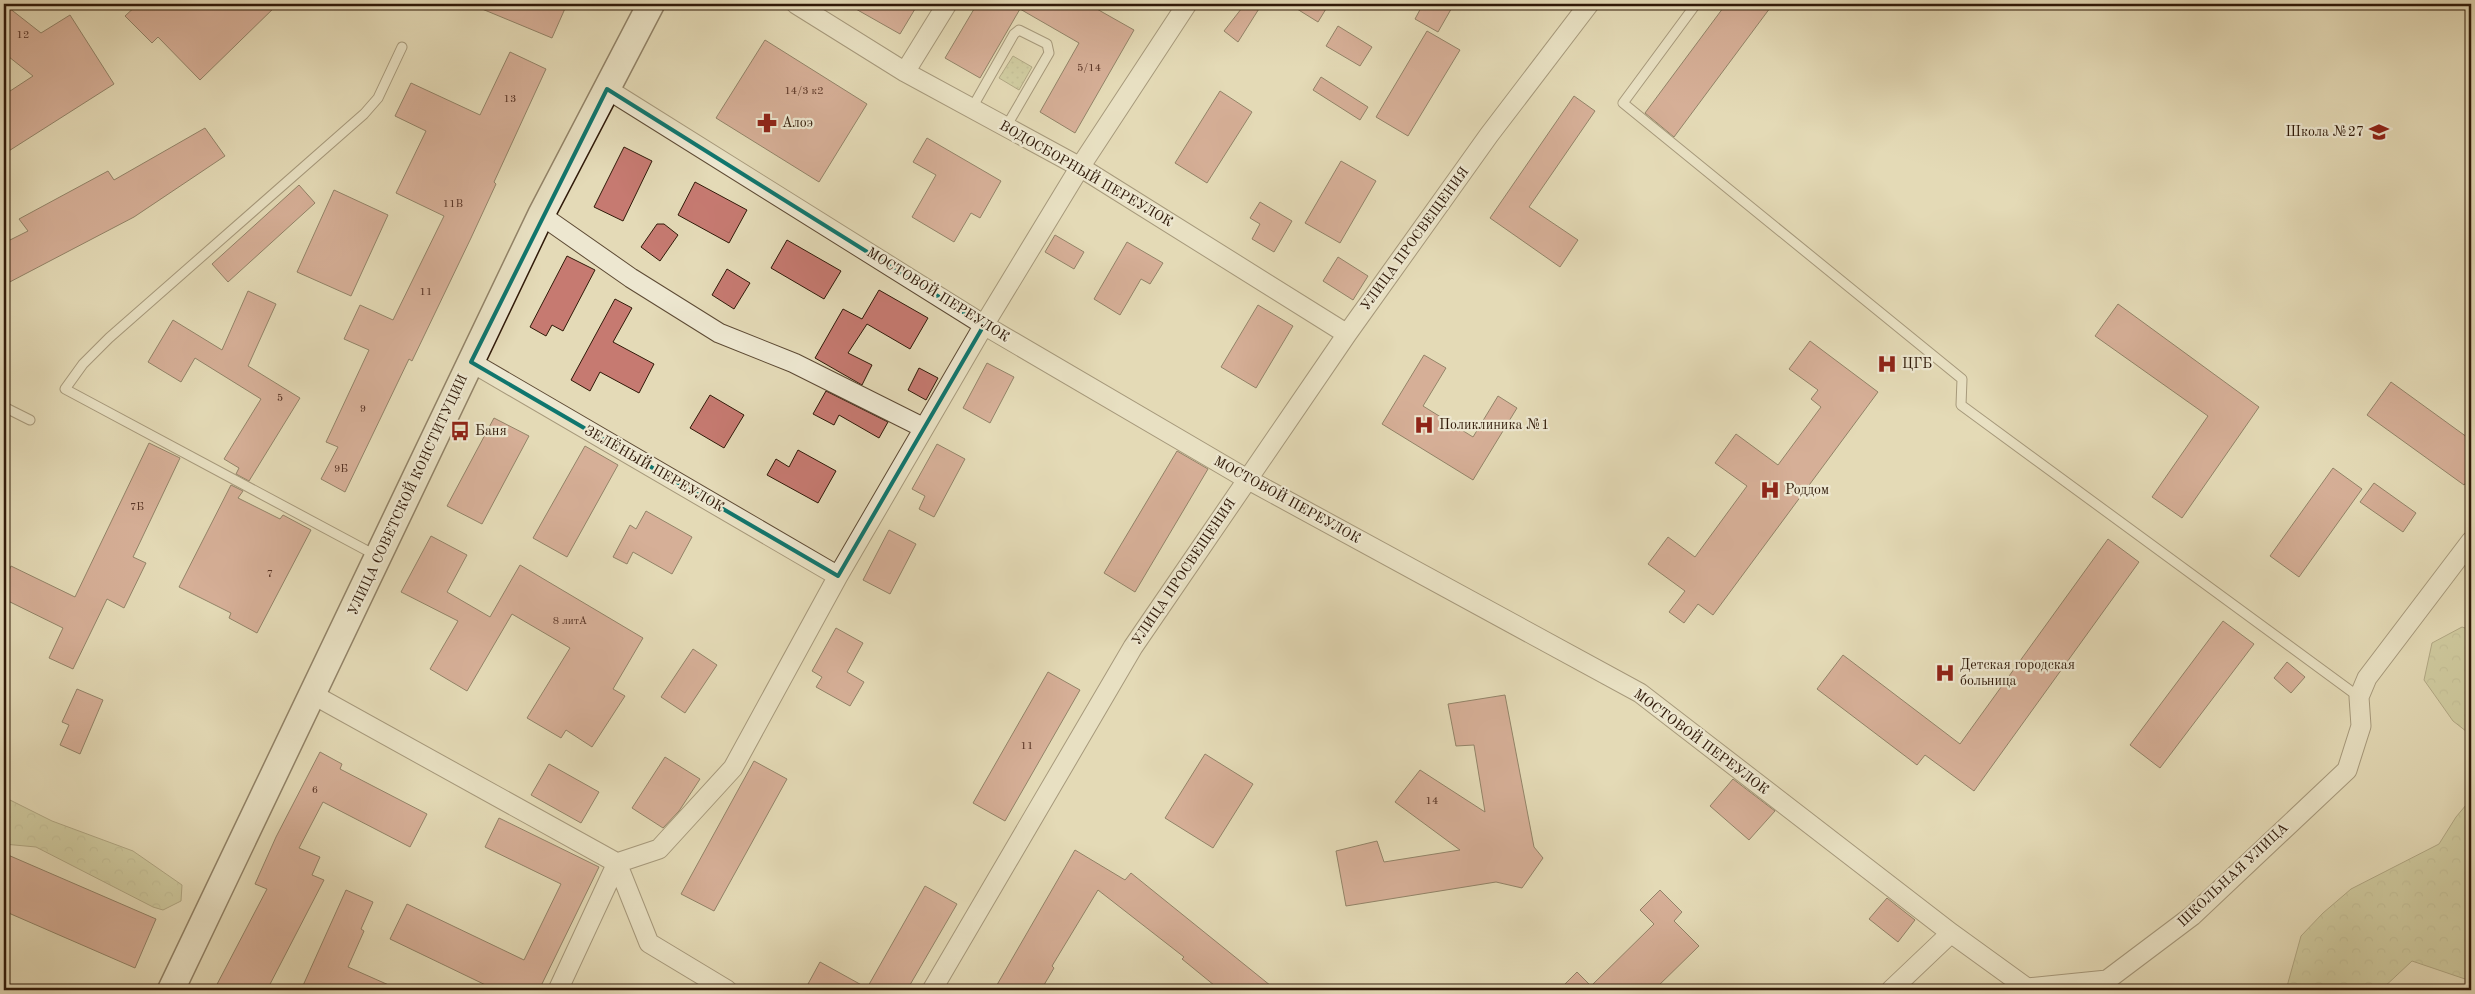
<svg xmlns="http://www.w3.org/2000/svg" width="2475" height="994" viewBox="0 0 2475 994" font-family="'Old Standard TT',serif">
<defs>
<pattern id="grass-dots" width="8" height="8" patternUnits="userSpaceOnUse" patternTransform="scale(1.25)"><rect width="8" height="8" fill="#bbbd8a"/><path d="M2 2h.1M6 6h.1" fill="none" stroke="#a1a276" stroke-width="1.8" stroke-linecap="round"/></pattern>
<pattern id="forest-crowns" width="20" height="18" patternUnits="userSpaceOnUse" patternTransform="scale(1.25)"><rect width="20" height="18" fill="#bbbd8a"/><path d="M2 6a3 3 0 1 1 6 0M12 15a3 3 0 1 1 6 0" fill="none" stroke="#a1a276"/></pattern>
</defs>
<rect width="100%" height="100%" fill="#e4dab7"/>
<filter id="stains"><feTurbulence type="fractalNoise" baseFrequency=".004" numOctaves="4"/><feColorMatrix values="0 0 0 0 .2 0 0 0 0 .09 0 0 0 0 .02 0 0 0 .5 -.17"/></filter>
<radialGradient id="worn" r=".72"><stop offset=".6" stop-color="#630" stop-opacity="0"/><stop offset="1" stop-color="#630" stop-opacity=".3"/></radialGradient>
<path fill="url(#grass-dots)" stroke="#766c4a" d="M1013,56L1032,67L1019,90L999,78Z"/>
<path fill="url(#forest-crowns)" stroke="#766c4a" d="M2462,627L2471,630V735L2453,721L2424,680L2432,643Z
M4,797L52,821L133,851L182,885L181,901L163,910L153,907L36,847L4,844Z
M2471,799V990H2462L2468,980L2412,961L2381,990H2286L2301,936L2323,913L2351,889L2439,844L2456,817Z"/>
<path fill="#c67a71" stroke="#301a09" d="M4,4L41,33L70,15L114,84L4,154V95L33,76L4,53Z
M138,4H278L200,80L158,37L152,43L125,16Z
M470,4H567L552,38Z
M847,4H918L900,34Z
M977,4H1088L1134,30L1075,133L1040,112L1079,43L1020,9L980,78L945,58Z
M1245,4H1262L1238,42L1224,31Z
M1289,4H1329L1318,22Z
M1423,4H1454L1438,32L1415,19Z
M1726,4H1773L1674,137L1645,113Z
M1338,26L1372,47L1360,66L1326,46Z
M1427,31L1460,50L1408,136L1376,117Z
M765,40L867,104L819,182L716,118Z
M510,52L546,69L494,182L496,184L471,238L412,361L409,359L345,492L321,479L338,447L326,442L369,350L344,339L360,305L393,320L444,216L396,193L426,131L395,116L411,83L480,115Z
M1321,77L1368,107L1360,120L1313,90Z
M1220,91L1252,112L1207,183L1175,163Z
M1574,96L1595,111L1529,207L1578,240L1560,267L1490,218Z
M205,128L225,156L134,217L4,285V243L28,231L19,219L108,171L114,180Z
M927,138L1001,181L980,218L971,213L954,242L912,217L936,175L913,162Z
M624,147L652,161L623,221L594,207Z
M1341,161L1376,181L1340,243L1305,223Z
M695,182L747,210L729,243L678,215Z
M299,185L315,203L228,282L212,264Z
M334,190L388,215L351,296L297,272Z
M1260,202L1292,221L1274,252L1252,239L1260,224L1250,218Z
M657,224H664L678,235L660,261L641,247Z
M1055,235L1084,252L1074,269L1045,252Z
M787,240L841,271L824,299L771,268Z
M1127,242L1163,263L1150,284L1141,279L1120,315L1094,299Z
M567,256L595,270L563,331L552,325L546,336L530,327Z
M1338,257L1368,276L1353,300L1323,281Z
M727,269L750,283L734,309L712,295Z
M879,290L928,318L910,349L867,324L848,353L872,365L862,385L815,358L843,309L862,319Z
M248,291L276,304L248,366L300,398L249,481L236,474L239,468L224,459L261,399L195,358L181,382L148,362L173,320L222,350Z
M615,299L632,308L613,342L654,364L639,393L600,372L590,391L571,380Z
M2118,304L2259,407L2182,518L2152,497L2208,416L2095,336Z
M1258,305L1293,326L1256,388L1221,367Z
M1810,341L1878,392L1713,615L1698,604L1684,623L1669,612L1685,591L1648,564L1668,537L1695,557L1747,486L1715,463L1736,434L1778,465L1821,407L1811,399L1818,390L1789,369Z
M1424,355L1446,368L1423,406L1473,437L1498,396L1517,408L1473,480L1382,424Z
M987,363L1014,377L990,423L963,408Z
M919,368L938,378L926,400L908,390Z
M2391,382L2471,440V476L2464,485L2367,415Z
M826,391L888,422L879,438L839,415L834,425L813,414Z
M710,395L744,415L724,448L690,428Z
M494,418L529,436L482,524L447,506Z
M149,443L180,458L133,557L146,563L124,608L107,599L73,669L49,658L63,628L4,599V582L11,566L75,597Z
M937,444L965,459L934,517L919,509L925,496L912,489Z
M585,446L618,465L567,557L533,538Z
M798,450L836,471L818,503L767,475L776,459L789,467Z
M1177,451L1208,469L1135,592L1104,573Z
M2333,468L2362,489L2299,577L2270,556Z
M2374,483L2416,513L2403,532L2360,502Z
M231,485L243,491L238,498L280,519L283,515L311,530L257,633L229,618L231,613L179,587Z
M646,511L692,537L672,574L633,552L627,564L613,557L630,525L636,529Z
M889,530L916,544L890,594L863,580Z
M431,536L467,555L447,592L490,617L520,565L643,638L613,689L625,696L592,747L566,730L561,738L527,718L570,648L512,614L467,691L430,669L458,621L401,592Z
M2108,539L2139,562L1974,791L1925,755L1917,765L1817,689L1843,655L1960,744Z
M2223,621L2254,644L2160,768L2130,745Z
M836,628L863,643L847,672L864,682L850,706L816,687L822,677L812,671Z
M693,649L717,665L685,713L661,697Z
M2287,662L2305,677L2291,693L2274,678Z
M1048,672L1080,690L1005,821L973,803Z
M77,689L103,700L80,754L60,745L69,725L62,722Z
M1505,695L1534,847L1543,858L1522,888L1496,882L1346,906L1336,851L1377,841L1384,862L1460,850L1395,802L1420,770L1485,812L1474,745L1456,746L1448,704Z
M320,752L342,764L340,769L427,814L410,847L323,802L299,848L320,857L312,875L324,880L267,990H214L267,889L255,884L276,837Z
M1205,754L1253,784L1213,848L1165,818Z
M665,757L700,779L679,811L663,828L632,808Z
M754,761L787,779L714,911L681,894Z
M549,764L599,792L581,823L531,795Z
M1733,779L1775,811L1749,840L1710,806Z
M499,818L599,867L539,990H496L390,939L407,904L524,960L561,884L485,847Z
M1075,850L1125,880L1131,873L1276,990H1220L1182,959L1184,957L1098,890L1052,966L1054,968L1041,990H994Z
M8,855L156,919L135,968L4,911V864Z
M925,886L957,904L907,990H819L808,984L820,962L867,988Z
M346,890L373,902L361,929L364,931L348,967L400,990H301Z
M1660,890L1682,912L1674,921L1699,946L1654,990H1559L1577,972L1591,986L1654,924L1640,910Z
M1887,898L1915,920L1898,942L1869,919Z"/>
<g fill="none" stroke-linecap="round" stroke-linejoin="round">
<defs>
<path id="lane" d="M1696,4L1623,103L1962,379L1961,405L2359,697
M972,108L1014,34L1019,30L1047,44L1049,53L1006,127
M4,407L30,420
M377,556L65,389L83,364L109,338L364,114L378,98L402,47"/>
<path id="street" d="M796,4L905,72L1080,167L1347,334
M905,72L947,4
M607,89L984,325L1247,479L1640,693L1951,933
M541,215L631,278L719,333L794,363L924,428
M471,362L838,576
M312,694L617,863L649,943L727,990
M558,990L617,863L659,849L733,768L838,576L984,325L1080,167L1187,4
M932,990L1133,647L1347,334L1489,135L1589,4
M1891,990L1951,933L2027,988L2107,980L2192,916L2347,770L2361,726L2359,697L2367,678L2471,541"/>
<path id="secondary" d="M171,990L541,215L651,4"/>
</defs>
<use href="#lane" stroke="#5d4a34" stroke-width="11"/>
<use href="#street" stroke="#5d4a34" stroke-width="21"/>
<use href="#secondary" stroke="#301a09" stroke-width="29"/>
<use href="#lane" stroke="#ede7d0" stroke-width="9"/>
<use href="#street" stroke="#ede7d0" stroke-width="19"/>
<use href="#secondary" stroke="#ede7d0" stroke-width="26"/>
</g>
<path d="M0 0H2475V994H0ZM607,89L984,325L838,576L471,362Z" fill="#e4dab7" fill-opacity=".55" fill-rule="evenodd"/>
<path fill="none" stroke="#0f766e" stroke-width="4" stroke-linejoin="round" d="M607,89L984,325L838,576L471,362Z"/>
<defs>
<symbol id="pharmacy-bare" viewBox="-9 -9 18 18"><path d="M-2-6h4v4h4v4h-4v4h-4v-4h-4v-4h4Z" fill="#8f2418" stroke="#ede7d0" stroke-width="2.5" paint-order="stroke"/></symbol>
<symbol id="school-bare" viewBox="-9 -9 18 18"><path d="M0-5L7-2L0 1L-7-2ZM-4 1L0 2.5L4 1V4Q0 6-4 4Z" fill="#8f2418" stroke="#ede7d0" stroke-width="2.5" paint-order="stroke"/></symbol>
<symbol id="hospital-bare" viewBox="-9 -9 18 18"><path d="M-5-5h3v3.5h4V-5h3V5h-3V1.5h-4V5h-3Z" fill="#8f2418" stroke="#ede7d0" stroke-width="2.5" paint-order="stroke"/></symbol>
<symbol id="bus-bare" viewBox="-9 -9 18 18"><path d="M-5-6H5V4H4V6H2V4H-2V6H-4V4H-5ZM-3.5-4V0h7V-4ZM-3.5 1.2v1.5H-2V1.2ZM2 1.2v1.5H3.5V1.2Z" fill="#8f2418" stroke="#ede7d0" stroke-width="2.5" paint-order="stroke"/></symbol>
</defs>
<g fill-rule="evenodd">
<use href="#pharmacy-bare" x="753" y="109" width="28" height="28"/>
<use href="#school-bare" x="2365" y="118" width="28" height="28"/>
<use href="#hospital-bare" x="1873" y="350" width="28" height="28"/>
<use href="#hospital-bare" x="1410" y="411" width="28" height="28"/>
<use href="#bus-bare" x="446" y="417" width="28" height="28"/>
<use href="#hospital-bare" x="1756" y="476" width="28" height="28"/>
<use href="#hospital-bare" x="1931" y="659" width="28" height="28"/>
</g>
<g text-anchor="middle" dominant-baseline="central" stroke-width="4.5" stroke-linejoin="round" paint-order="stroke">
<g font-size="11" fill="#563223">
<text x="23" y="35">12</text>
<text x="1089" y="68">5/14</text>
<text x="804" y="91">14/3 к2</text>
<text x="510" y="99">13</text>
<text x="453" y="204">11В</text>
<text x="426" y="292">11</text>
<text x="280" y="398">5</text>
<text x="363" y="409">9</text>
<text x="341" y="469">9Б</text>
<text x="137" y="507">7Б</text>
<text x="270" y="574">7</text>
<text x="570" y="621">8 литА</text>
<text x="1027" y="746">11</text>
<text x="315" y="790">6</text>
<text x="1432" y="801">14</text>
</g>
<g font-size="14" fill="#301a09" stroke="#ede7d0" text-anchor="start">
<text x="782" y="123">Алоэ</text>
<text x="2364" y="132" text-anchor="end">Школа №27</text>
<text x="1902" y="364">ЦГБ</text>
<text x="1439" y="425">Поликлиника №1</text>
<text x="475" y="431">Баня</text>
<text x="1785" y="490">Роддом</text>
<text x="1960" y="665">Детская городская<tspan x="1960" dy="16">больница</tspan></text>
</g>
<g font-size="14" fill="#301a09" stroke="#ede7d0">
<text transform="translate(1086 174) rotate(30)">ВОДОСБОРНЫЙ ПЕРЕУЛОК</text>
<text transform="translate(1415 239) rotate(-54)">УЛИЦА ПРОСВЕЩЕНИЯ</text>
<text transform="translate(938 295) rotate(32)">МОСТОВОЙ ПЕРЕУЛОК</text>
<text transform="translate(654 469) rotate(30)">ЗЕЛЁНЫЙ ПЕРЕУЛОК</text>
<text transform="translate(408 495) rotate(-65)">УЛИЦА СОВЕТСКОЙ КОНСТИТУЦИИ</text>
<text transform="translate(1287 500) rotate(29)">МОСТОВОЙ ПЕРЕУЛОК</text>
<text transform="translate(1184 572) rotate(-56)">УЛИЦА ПРОСВЕЩЕНИЯ</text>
<text transform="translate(1701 742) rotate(37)">МОСТОВОЙ ПЕРЕУЛОК</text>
<text transform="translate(2233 875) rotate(-43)">ШКОЛЬНАЯ УЛИЦА</text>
</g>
</g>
<rect width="2475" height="994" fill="none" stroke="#e4dab7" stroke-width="20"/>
<rect x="5" y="5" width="2465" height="984" fill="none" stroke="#301a09" stroke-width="2.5"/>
<rect x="10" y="10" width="2455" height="974" fill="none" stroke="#301a09"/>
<rect width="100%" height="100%" filter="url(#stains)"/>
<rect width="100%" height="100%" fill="url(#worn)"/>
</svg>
